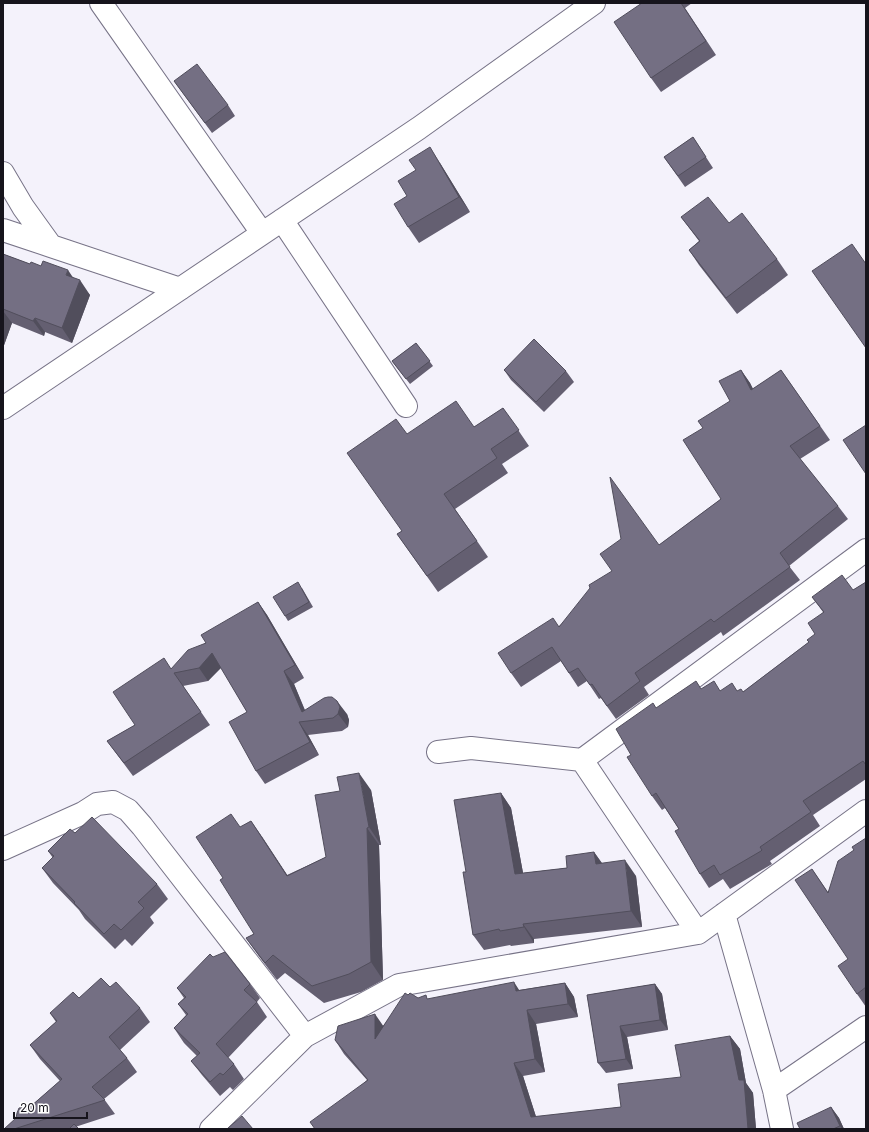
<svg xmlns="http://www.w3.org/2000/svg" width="869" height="1132" viewBox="0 0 869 1132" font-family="Inter,sans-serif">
<rect width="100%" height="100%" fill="#f4f2fb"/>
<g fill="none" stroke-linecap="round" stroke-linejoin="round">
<defs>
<path id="minor" d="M101,3L262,233
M3,173L23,207L51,246L180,289
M282,220L406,406
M3,230L51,246
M3,408L419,128L594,3
M438,752L471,748L582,760L866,550
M582,760L698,933
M3,849L83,813L97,804L113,802L128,810L142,826L305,1036
M724,914L774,1090L782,1129
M774,1090L866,1027
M211,1129L305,1036L399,985L698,933L866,811"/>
</defs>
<use href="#minor" stroke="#777387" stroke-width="24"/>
<use href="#minor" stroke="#fff" stroke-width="22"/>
</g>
<path fill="#645f71" d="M642,3H692L685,8L716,55L661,92L651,78Z
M174,81L228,105L235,116L212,133Z
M693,137L713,168L685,187L664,157Z
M440,163L470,212L419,243L408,227Z
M681,217L729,223L777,259L788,275L737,314L699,265L689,250L699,241Z
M3,254L30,264L74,278L90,295L72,343L45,332L44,336L12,323L3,348Z
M416,343L433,366L410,384L392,361Z
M504,370L566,371L574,382L544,412L511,380Z
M741,370L750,383L753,389L781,370L830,440L800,459L838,506L848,519L789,566L800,580L723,636L721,632L644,687L649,695L616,719L601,698L599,699L587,681L578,687L561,661L521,687L511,673L559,626L659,545L721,499L703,428L730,401Z
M503,408L529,446L502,464L508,473L455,509L488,557L438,592L397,534L402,531L474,427Z
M866,582V779L813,815L820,826L770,861L772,864L730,889L723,879L709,888L700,874L679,829L665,808L662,810L652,796L631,755L657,708L702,689L721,691L743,692L809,642L815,634L823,612L812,597L853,590Z
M302,588L313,607L288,621L285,616Z
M258,602L267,615L304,678L294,684L305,710L347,714L349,720L348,727L342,731L308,735L319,755L265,784L256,771L247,712L221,667L208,681L183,686L210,725L133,776L107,741L135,725L172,669Z
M371,790L381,845H379L383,980L361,992L324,1003L285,973L277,980L258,955L246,938L254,934L223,878L241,827L251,821L287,875L326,857Z
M501,793L511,808L523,873L567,868L594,852L602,863L636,876L642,927L534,939V943L511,946L510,945L484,950L473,935L466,872Z
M75,833L157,884L168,899L150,917L154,923L132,946L125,939L115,949L85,919L79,910L53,883L42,868L53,858L48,851Z
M866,838V1007L857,994L848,959L812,869L828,892L854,850Z
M213,957L250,984L260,998L257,1002L267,1017L228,1058L234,1064L244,1079L233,1090L230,1087L220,1096L202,1075L191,1061L197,1056L184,1043L174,1028L186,1015L178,1004L184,998L177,988Z
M565,983L574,997L578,1017L536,1024L545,1072L523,1076L536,1117L621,1107L681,1077L730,1036L740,1049L746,1083L753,1093L756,1129H315L367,1080L344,1054L335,1040L383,1026L408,995L418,998L429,999L519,990Z
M655,984L662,994L668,1030L627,1037L633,1069L606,1073L598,1063L587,995Z
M110,987L140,1008L150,1022L120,1050L127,1058L137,1072L104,1099L115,1114L69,1129H4L60,1081L40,1059L30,1045L56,1022L50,1013L79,998Z
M831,1107L839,1118L844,1129H800Z"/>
<path fill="#514e5c" d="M430,147L440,163L470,212L459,197Z
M68,270L78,285L80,280L90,295L72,343L62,328L66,275Z
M3,311L12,323L3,348Z
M35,318L45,332L44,336L33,321Z
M741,370L750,383L760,403L751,390Z
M258,602L267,615L304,678L295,665Z
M212,653L222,667L208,681L199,668Z
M284,671L294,684L309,721L302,712Z
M337,701L347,714L349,720L348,727L338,714Z
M299,722L308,735L319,755L310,742Z
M359,773L371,790L381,845L369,827Z
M501,793L511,808L526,889L515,874Z
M251,821L263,838L299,893L287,876Z
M367,828L379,845L383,980L371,962Z
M594,852L605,868L596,864Z
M625,860L636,876L642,927L631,911Z
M523,924L534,939V943L524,927Z
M514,982L523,996L516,991Z
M565,983L574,997L578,1017L568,1004Z
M655,984L662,994L668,1030L660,1020Z
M527,1010L536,1024L545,1072L535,1059Z
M375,1014L384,1027L375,1039Z
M620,1026L627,1037L633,1069L626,1059Z
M730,1036L740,1049L746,1083L753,1093L756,1129H748Z
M514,1063L523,1076L540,1129L531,1117Z
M831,1107L839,1118L844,1129H842L840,1126Z"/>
<path fill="#746f83" stroke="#514e5c" d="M642,3H681L706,41L651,78L614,22Z
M197,64L228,105L205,123L174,81Z
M693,137L706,157L678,176L664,157Z
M430,147L459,197L408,227L394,204L407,196L398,181L416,170L409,160Z
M708,197L729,223L742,213L777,259L726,298L689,250L700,241L681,217Z
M852,244L866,264V348L812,271Z
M3,254L30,264L31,262L41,266L43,261L68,270L66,275L80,280L62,328L35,318L33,321L3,309Z
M534,339L566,371L536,402L504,370Z
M416,343L430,361L406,379L392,361Z
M741,370L751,390L781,370L820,426L790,446L838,506L780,553L790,567L714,622L711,619L635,673L640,681L607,706L592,684L590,685L578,668L569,673L552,647L511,673L498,653L553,618L559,627L590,588L589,585L612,571L600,554L621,539L610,477L659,545L721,499L683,440L703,428L698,421L730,401L719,381Z
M456,401L474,427L503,408L519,430L491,449L497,458L444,494L477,541L427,576L397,534L402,531L347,453L396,419L407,434Z
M866,425V474L843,440Z
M842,575L853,590L866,582V765L863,761L803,801L811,812L760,847L762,850L761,851L720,875L714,865L700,874L675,831L679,829L656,793L652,796L627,757L631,755L616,729L653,703L656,708L696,681L701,689L714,681L720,691L732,683L737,691L741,689L743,692L809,642L807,640L815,634L808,623L824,612L812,597Z
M298,582L309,602L285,616L273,597Z
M258,602L295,665L284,671L302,712L324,698L328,697H332L337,701L340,707L338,714L333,718L299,722L310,742L256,771L229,722L247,712L212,653L199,668L174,673L201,712L124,763L107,741L135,725L113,692L164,658L171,669L188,650L206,643L201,635Z
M359,773L369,827L367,828L371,962L349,974L312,986L273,955L265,963L246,938L254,934L220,880L223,878L196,837L231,814L240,827L251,821L287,876L326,857L315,795L340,791L337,777Z
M501,793L515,874L567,868L566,856L594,852L596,864L625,860L631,911L523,924L524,927L500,931L499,929L473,935L463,872H466L454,800Z
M92,817L157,884L138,902L144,908L121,930L114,924L104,934L74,903L75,902L42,868L54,856L48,851L70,829L75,833Z
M866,838V987L857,994L838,966L848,959L795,880L812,869L828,893L838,861L854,850L852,847Z
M225,952L250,984L244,990L257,1002L216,1044L234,1064L223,1075L220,1073L210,1082L191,1061L200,1053L174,1028L188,1014L178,1004L186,997L177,988L210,954L213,957Z
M101,978L110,987L116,982L140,1008L109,1037L127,1058L92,1087L105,1100L14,1129H4L16,1118L17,1113L19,1108L24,1106L30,1107L62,1079L30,1045L57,1021L50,1013L73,992L79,998Z
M514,982L516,991L565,983L568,1004L527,1010L535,1059L514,1063L531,1117L621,1107L618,1084L681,1077L675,1045L730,1036L739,1080H744L748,1129H315L310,1122L368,1080L335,1040L338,1026L375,1014V1039L405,993L408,995L410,993L418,998L426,995L427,999Z
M655,984L660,1020L620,1026L626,1059L598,1063L587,995Z
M831,1107L840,1126L833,1129H800L797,1123Z
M242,1116L253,1129H227Z
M74,1124L79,1129H69Z"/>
<rect width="869" height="1132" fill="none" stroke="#16141c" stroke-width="8"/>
<path d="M14 1112v6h73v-6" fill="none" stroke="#16141c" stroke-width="2"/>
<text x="20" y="1112" font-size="12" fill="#16141c" stroke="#ffffff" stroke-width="3" paint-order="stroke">20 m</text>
</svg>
